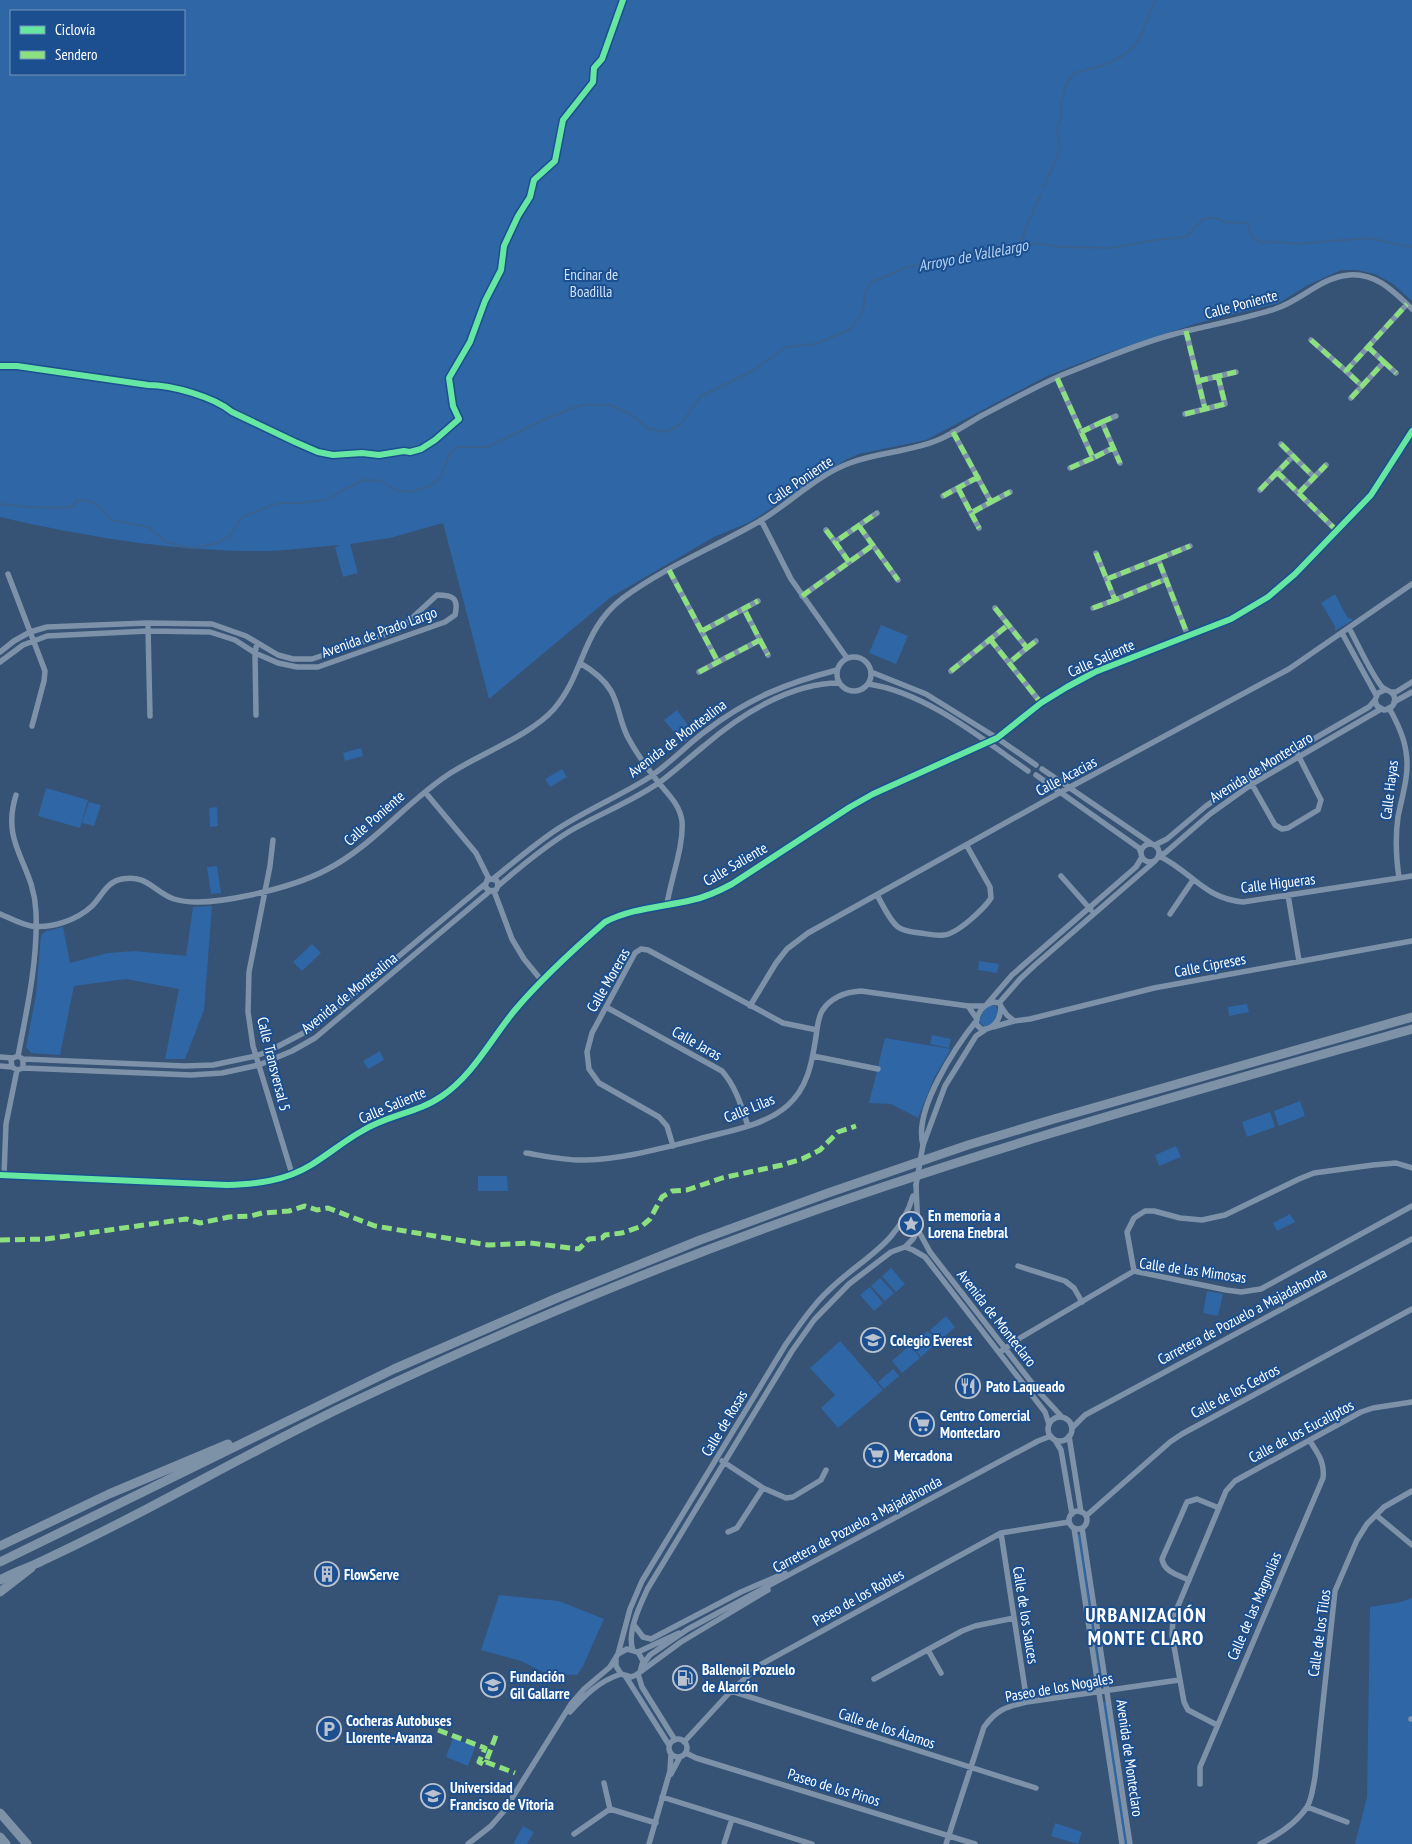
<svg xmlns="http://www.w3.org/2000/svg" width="1412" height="1844" viewBox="0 0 1412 1844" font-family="'PT Sans Narrow',sans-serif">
<rect width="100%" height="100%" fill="#365274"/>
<path fill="#2f66a5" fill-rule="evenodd" d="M0,0H1412V301L1393,284L1375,274L1356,270H1341L1308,285L1279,303L1198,323L1101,355L1047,376L926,440L859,454L847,459L750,522L714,537L611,597L489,699L443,523L390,538L350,544L358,573L343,577L335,547L341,545C311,547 279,552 249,551C165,550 82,536 0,517ZM11,11H184V74H11Z
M1335,594L1347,617L1353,620L1335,631V626L1321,603Z
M881,625L908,636L896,664L869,653Z
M677,710L694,734L683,743L664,720Z
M361,748L363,756L345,761L343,753Z
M562,769L567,777L550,787L545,779Z
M46,788L88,800L80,828L38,816Z
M89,802L101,805L94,826L82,823Z
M217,807L218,826L210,827L209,808Z
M217,866L221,893L211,894L207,867Z
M212,906L204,1010L185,1059H165L179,989L126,979L74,986L60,1055L31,1053L26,1047L36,995L41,935L46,931L63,927L70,963L108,953L134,951L186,956L193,907Z
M312,944L321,953L302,971L293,962Z
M979,961L999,964L997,973L978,970Z
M1247,1004L1249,1012L1229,1016L1228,1007Z
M989,1006H996L998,1012L993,1023L985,1027L980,1023C980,1016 983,1011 989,1006Z
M932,1035L951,1039L949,1048L930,1044Z
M885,1038L951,1049L934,1078L918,1118L891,1104L869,1103Z
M380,1051L384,1060L368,1069L363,1061Z
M1300,1101L1305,1116L1279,1126L1274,1111Z
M1270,1112L1275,1127L1247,1137L1242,1122Z
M1176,1146L1181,1157L1159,1166L1155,1155Z
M478,1176H507L508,1191H478Z
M1290,1214L1295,1222L1277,1231L1273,1223Z
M891,1268L905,1284L896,1292L882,1276Z
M880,1278L894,1293L885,1301L871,1286Z
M870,1287L883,1303L874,1311L860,1295Z
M1207,1291L1223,1294L1218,1316L1203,1313Z
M946,1316L955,1327L940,1341L930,1330Z
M928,1331L938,1342L921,1357L911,1345Z
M840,1341L883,1390L838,1428L821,1408L835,1395L810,1368Z
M910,1345L920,1358L902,1373L892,1361Z
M893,1369L899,1376L884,1389L878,1382Z
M1079,1534L1080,1535L1101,1676H1099L1077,1536Z
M499,1595L559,1601L604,1619L583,1666L577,1675L547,1674L521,1661L481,1650Z
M1412,1598V1844H1355L1367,1797L1370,1607L1401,1602Z
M1104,1701L1106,1703L1127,1844H1124L1103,1703Z
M453,1738L475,1747L468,1766L446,1757Z
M1055,1823L1082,1832L1078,1844L1051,1836Z
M523,1826L534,1832L527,1844H513Z"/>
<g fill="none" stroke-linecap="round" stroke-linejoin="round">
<path stroke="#3b618d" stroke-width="2" d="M1043,188L1058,156L1060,145L1057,129L1062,115L1061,103L1067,83L1073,74C1080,70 1094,69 1103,65C1146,49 1138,35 1156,0
M1021,247L1025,230L1041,194
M0,504C24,507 47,509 72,507L78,500C96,500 100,506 111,520L148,527L167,542L184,547L194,548L218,543L230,536L242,517L279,503H300L327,500L345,489L364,480L381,481L398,491L412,492L430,486L441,477L449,455L456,447H488L541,421L581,405H611L632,415L647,428L665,432L680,425L701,396L754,370L786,347L816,344L851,329L863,311L866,291L872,282L905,268L967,253L997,248H1019L1036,243L1062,247L1112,248L1154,240L1186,237L1204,218H1217L1225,222L1248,223L1252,237L1263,243L1269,241C1278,245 1286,240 1295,244L1368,238L1410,247L1412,246"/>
<path stroke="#7d92a8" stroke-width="5.5" d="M1186,331L1205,409L1225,404L1218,376
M1311,340L1346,371
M1368,347L1384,362L1362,386L1346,371L1407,304
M1384,362L1396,373
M1057,378L1093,458L1113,448
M1198,381L1236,372
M1351,398L1362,386
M1185,414L1205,409
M1102,422L1116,416
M953,432L991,502L971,513L958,488
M1081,432L1102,422L1120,463
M1281,444L1314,477
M1070,468L1093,458
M1277,472L1337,531
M1260,490L1293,456
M1299,493L1326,465
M943,496L978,477
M991,502L1010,492
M971,513L979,528
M761,520L791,579L847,658
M859,526L898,580
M826,530L835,542
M1096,553L1115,600L1166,579
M1158,559L1190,546
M849,562L835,542L877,513
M669,570L718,662
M8,574L45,671L44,681L32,726
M1107,579L1158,559L1188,636
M802,596L873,545
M995,608L1027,648L1009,663
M1093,608L1115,600
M148,628L150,716
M1349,628C1359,646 1370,672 1382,687C1386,691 1392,690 1394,696C1397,704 1391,709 1384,710L1377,706L1375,700L1378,693L1385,690
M702,631L758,601
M1342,633L1376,695
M990,639L1041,703
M760,640L768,655
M1027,648L1036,641
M0,652L14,641L30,632L47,627L147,623L212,624L246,636L278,655L293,659H312L399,630L437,595C453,595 459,598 455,615L445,622L318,667H297L278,663L255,653L235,640L210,632L148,631L47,636L23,645L0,662
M837 674a17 17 0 1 1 34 0a17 17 0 1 1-34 0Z
M580,663C592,670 604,679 611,691C620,707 620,726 630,741C638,756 648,769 658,782C668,794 680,805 682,821C684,846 671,878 667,904
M951,671L1008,625
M699,672L760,640L744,609
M871,672L926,694L997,738L1036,765
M868,684C925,692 981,738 1028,771
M1391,692H1396L1412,682
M1394,702L1412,692
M1389,708C1397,722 1404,736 1406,752C1410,773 1402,796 1398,817C1395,838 1396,857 1399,878
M256,715L255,653L257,643
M1042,769L1152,844
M1036,775L1139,848L1141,853
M1250,781L1275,825L1282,829L1288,828L1318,810L1321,800L1295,749
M425,792L476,853L489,879
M16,795C0,846 34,863 36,912C38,960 27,1009 18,1056
M273,840L270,866L249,972L248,1012L253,1046L292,1174
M1141 853a9 9 0 1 1 18 0a9 9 0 1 1-18 0Z
M1155,845L1167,839L1206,806L1248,777L1369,707L1375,700
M1160,855L1165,853L1210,814L1252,784L1381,709
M1159,856C1191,871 1203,898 1243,902L1412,876
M1061,876L1091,910
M493,879L497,881L498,886L496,890L490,891L485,887L487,880L493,879C515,861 536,843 559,828C587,810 617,797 645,780C668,766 686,745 707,730C749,698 787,683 837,670
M498,886C521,866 544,847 570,831C599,814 633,801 660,782C675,771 689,758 704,746C740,715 790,683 839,683
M494,891L512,939L524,959L542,981
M877,895C883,905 889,920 898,927C905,932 913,932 920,933C928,934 936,936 944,935C957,934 984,909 991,898L990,887L967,846
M1288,895L1299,961
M0,914C10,918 20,924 31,926C51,929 77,920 92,906C102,896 106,882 122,879C147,874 154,892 174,899C208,910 294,887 326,870C373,846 405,803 449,774C480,754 531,735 554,709C585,673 581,630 623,598C665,567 715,547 760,521C790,503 817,475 850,463C878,452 910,452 938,440C953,434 967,424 981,416C1008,402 1035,387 1062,375C1098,361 1134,345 1171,335C1205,326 1241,320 1275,309C1301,301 1321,277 1349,275C1377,273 1394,292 1412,309
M1170,914L1193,880
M994,1002L999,1003L1001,1006C1001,1018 994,1031 981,1029L976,1024C977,1013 983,1004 994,1002Z
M999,1003L1020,979L1035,965L1155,861
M987,1004L1012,975L1136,867L1142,857
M750,1006L776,963L787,949L808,933L1061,792L1289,669L1412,584
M968,1006L977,1019
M606,1007L722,1071C736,1087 741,1105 748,1126
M1014,1021L1030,1019L1154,988L1412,941
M993,1027L1014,1021L1007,1015L1002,1008
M813,1056L878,1069
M0,1057L13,1058
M23,1059V1068L17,1070L12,1067L11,1060L13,1058L18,1056L23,1059L185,1066L213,1065L256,1056L269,1051L313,1028L485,884
M0,1066L12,1067
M23,1068L191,1075L222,1073L259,1065L292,1051L315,1038L490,891
M923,1145C913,1110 956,1046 977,1020
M923,1145L945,1086L976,1036L985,1030
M673,1146L667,1126L659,1117L599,1083L589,1069L587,1052L592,1033L635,953L641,949L648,950L783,1023L817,1030
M526,1153C545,1156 567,1161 586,1160C624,1159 662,1148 699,1139C728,1131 764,1126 787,1106C808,1088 812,1062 816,1037C817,1029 818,1018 822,1011C831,997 845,992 861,991L968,1006H985
M0,1175L227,1185C257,1184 285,1181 311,1165C329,1154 344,1141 362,1131C387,1115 418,1113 442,1096C473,1075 491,1039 515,1010C542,978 574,949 605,922C632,908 663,907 692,900C707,897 719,891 732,884L850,807L873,794L997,738L1041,703L1067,687L1095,672L1231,619L1268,597L1295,574L1371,495L1412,431
M4,1175L6,1124L17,1070
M918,1230L930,1252L1039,1392L1062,1417
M905,1247L913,1250L925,1257L1045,1412L1049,1424
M1018,1266L1065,1281L1074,1288L1082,1302
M1134,1271L1127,1232L1134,1218L1145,1211H1154L1180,1218L1202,1220L1225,1215L1299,1179L1314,1173L1373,1165L1396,1163L1412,1168
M1000,1352L1020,1338L1134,1271L1226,1290L1241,1292L1261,1289L1412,1206
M1048 1429a12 12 0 1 1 24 0a12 12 0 1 1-24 0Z
M1072,1428L1085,1415L1412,1239
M1069,1436L1081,1512
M1055,1440L1061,1450L1072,1514
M722,1461L763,1488L786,1498L793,1497L821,1480L826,1470
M1069 1520a9 9 0 1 1 18 0a9 9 0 1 1-18 0Z
M1376,1515L1412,1545
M1086,1516L1170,1442L1182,1434L1412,1309
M1074,1528L1122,1844
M1082,1528L1130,1844
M728,1532L737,1528L763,1488
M1001,1533L1027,1702
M1189,1580C1178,1575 1164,1572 1162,1559L1187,1502L1197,1499L1219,1508
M634,1625L643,1637L651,1639L741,1592L785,1573
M633,1650C626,1633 641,1603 648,1588L792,1351L814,1320L849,1284L891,1252L905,1247L913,1239L918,1230L916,1185
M928,1650L941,1673
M638,1652L679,1633
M618,1654L630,1609L642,1581L786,1344C799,1326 811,1307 827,1292C861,1258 898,1246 913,1196
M616,1660V1666L621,1674L631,1677L636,1675L681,1642L768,1590
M643,1664L650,1655L688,1629L1038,1441L1051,1436
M638,1674L642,1687L675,1740
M626,1677L669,1745
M874,1679L962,1631L975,1626L1014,1618
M731,1691L1036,1788
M570,1712C584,1696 599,1681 621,1674
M1411,1719H1412
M1217,1725L1188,1710L1184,1702L1172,1635L1173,1618L1226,1491L1235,1481L1244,1476L1361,1412L1373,1408L1412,1402
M669 1748a9 9 0 1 1 18 0a9 9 0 1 1-18 0Z
M684,1742L731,1691L760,1665L1001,1533L1069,1522
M686,1753L696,1758L975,1844
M671,1774L680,1757
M1200,1784V1767L1323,1478C1325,1462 1318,1454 1310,1441
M662,1797L812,1844
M1307,1807L1347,1822
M610,1809L656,1823
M574,1834L610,1809L604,1783
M468,1844L491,1826L504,1811L571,1704L584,1689L610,1667L618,1654L627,1649L638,1652L643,1661L640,1672
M649,1844L670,1771L671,1754
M724,1844L732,1819
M946,1844L984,1727C997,1709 1006,1707 1027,1702L1179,1680
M1260,1844C1278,1835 1296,1824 1307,1807C1312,1799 1313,1787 1315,1777L1335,1591L1357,1540L1367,1524L1384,1507L1412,1491"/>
<path stroke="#7e92a7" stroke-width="9" d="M0,1546L109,1494L228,1444
M0,1562L394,1369L557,1298L700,1240L828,1193L968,1145L1054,1119L1412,1017
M0,1580C14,1572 28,1568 42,1561C74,1546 106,1530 137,1514C210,1476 281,1436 355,1401C488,1338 624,1280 763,1229C975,1151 1194,1091 1412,1029
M0,1592L31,1568
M0,1813L27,1844
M0,1837L6,1844"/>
<path stroke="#7d92a8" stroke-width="5.5" d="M916,1185L923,1145"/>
<path stroke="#8de07e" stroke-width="5" stroke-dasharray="10 5" stroke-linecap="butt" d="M1186,331L1205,409L1225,404L1218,376
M1311,340L1346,371
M1368,347L1384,362L1362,386L1346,371L1407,304
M1384,362L1396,373
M1057,378L1093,458L1113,448
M1198,381L1236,372
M1351,398L1362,386
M1185,414L1205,409
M1102,422L1116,416
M953,432L991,502L971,513L958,488
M1081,432L1102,422L1120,463
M1281,444L1314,477
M1070,468L1093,458
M1277,472L1337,531
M1260,490L1293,456
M1299,493L1326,465
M943,496L978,477
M991,502L1010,492
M971,513L979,528
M859,526L898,580
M826,530L835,542
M1096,553L1115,600L1166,579
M1158,559L1190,546
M849,562L835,542L877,513
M669,570L718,662
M1107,579L1158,559L1188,636
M802,596L873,545
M995,608L1027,648L1009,663
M1093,608L1115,600
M702,631L758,601
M990,639L1041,703
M760,640L768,655
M1027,648L1036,641
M951,671L1008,625
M699,672L760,640L744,609
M0,1240L46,1239L186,1219L200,1223L229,1217L251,1216L262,1213L289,1211L305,1206L317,1210L328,1208L375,1226L488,1245L530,1243L579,1249L589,1239L602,1238L605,1235L622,1233L642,1226L650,1219L662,1197L672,1191L687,1190L722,1178L782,1165L802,1159L820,1150L838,1132L856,1126
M438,1730L485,1748L479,1762L485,1765L486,1762L515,1773
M487,1759L497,1733"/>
<defs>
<path id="cycleway" d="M0,366H17L148,385C172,385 214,397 232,412L295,442L318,452L333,455L362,453L379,455L404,451L410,452L421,449L435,440L459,419L453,406L449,378L470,342L485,301L501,270L504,246L518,216L530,197L534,180L555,161L563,120L593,82L594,68L602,59L623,0
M0,1175L227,1185C257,1184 285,1181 311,1165C329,1154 344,1141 362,1131C387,1115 418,1113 442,1096C473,1075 491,1039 515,1010C542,978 574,949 605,922C632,908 663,907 692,900C707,897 719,891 732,884L850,807L873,794L997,738L1041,703L1067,687L1095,672L1231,619L1268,597L1295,574L1371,495L1412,431"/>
</defs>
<use href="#cycleway" stroke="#1b4f8f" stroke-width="9"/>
<use href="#cycleway" stroke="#66e7a1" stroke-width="6"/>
</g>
<defs>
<symbol id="sight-ring" viewBox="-11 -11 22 22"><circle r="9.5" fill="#1b4f8f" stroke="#b9c2ce" stroke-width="1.5"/><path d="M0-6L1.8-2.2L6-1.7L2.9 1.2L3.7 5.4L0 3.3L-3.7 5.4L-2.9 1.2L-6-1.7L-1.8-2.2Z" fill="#b9c2ce"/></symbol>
<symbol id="school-ring" viewBox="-11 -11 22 22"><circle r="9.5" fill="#1b4f8f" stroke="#b9c2ce" stroke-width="1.5"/><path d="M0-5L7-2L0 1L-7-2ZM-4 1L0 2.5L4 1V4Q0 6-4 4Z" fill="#b9c2ce"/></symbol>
<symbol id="restaurant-ring" viewBox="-11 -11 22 22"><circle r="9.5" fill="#1b4f8f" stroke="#b9c2ce" stroke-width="1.5"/><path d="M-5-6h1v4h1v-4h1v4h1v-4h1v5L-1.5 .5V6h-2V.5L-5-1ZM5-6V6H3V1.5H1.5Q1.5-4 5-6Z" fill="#b9c2ce"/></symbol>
<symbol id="supermarket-ring" viewBox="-11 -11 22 22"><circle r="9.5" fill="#1b4f8f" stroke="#b9c2ce" stroke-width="1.5"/><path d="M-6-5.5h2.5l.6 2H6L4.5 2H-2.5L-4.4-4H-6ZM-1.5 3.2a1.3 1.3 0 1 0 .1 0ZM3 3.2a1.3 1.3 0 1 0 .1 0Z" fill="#b9c2ce"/></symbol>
<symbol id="building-ring" viewBox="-11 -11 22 22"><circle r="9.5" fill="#1b4f8f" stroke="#b9c2ce" stroke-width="1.5"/><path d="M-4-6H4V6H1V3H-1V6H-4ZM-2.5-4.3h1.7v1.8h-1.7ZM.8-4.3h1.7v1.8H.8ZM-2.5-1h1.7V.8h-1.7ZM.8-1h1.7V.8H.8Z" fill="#b9c2ce"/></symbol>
<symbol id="fuel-ring" viewBox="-11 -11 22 22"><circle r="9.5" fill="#1b4f8f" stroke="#b9c2ce" stroke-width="1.5"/><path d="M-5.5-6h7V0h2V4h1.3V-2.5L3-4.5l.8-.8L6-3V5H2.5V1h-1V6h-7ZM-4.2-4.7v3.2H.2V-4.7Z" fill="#b9c2ce"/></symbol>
<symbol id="parking-ring" viewBox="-11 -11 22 22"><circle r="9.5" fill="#1b4f8f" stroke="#b9c2ce" stroke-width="1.5"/><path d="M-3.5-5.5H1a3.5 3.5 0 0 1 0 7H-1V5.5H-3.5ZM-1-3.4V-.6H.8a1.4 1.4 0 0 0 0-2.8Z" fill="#b9c2ce"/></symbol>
<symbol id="university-ring" viewBox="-11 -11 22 22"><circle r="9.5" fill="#1b4f8f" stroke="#b9c2ce" stroke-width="1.5"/><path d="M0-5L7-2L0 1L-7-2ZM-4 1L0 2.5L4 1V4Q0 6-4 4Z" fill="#b9c2ce"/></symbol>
</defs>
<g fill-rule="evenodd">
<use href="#sight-ring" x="897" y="1210" width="28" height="28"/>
<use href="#school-ring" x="859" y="1326" width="28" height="28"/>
<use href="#restaurant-ring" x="954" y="1372" width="28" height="28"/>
<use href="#supermarket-ring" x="908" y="1410" width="28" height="28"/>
<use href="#supermarket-ring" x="862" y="1441" width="28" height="28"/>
<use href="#building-ring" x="313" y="1560" width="28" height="28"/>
<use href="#fuel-ring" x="671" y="1664" width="28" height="28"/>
<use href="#school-ring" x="479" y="1671" width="28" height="28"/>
<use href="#parking-ring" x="315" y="1715" width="28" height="28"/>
<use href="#university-ring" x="419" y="1782" width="28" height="28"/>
</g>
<g text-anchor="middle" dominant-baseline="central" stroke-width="4" stroke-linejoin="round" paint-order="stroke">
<g font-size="15" fill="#cfe3fa" stroke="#1b4f8f">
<text x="591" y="274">Encinar de<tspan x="591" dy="17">Boadilla</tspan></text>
</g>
<g font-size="15" fill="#fff" stroke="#1b4f8f">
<text transform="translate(1241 304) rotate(-15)">Calle Poniente</text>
<text transform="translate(800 480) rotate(-34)">Calle Poniente</text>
<text transform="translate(379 632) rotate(-20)">Avenida de Prado Largo</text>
<text transform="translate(1101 658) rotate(-24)">Calle Saliente</text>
<text transform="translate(677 738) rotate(-37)">Avenida de Montealina</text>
<text transform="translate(1261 767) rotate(-32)">Avenida de Monteclaro</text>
<text transform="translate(1066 776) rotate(-28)">Calle Acacias</text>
<text transform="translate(1389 790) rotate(-83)">Calle Hayas</text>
<text transform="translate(374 818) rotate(-41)">Calle Poniente</text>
<text transform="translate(735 864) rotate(-30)">Calle Saliente</text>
<text transform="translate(1278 883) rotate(-7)">Calle Higueras</text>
<text transform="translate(1210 965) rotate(-11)">Calle Cipreses</text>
<text transform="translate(608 980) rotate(-60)">Calle Moreras</text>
<text transform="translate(349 993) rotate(-39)">Avenida de Montealina</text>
<text transform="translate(697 1043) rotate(29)">Calle Jaras</text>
<text transform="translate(274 1064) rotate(76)">Calle Transversal 5</text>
<text transform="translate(392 1105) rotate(-23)">Calle Saliente</text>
<text transform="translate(749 1108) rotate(-22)">Calle Lilas</text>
<text transform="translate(1193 1270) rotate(8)">Calle de las Mimosas</text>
<text transform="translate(1242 1316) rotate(-28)">Carretera de Pozuelo a Majadahonda</text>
<text transform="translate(997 1318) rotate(52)">Avenida de Monteclaro</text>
<text transform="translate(1235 1391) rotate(-28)">Calle de los Cedros</text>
<text transform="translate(724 1423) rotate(-59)">Calle de Rosas</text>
<text transform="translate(1301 1431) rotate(-28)">Calle de los Eucaliptos</text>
<text transform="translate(857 1524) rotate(-28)">Carretera de Pozuelo a Majadahonda</text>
<text transform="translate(858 1597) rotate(-29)">Paseo de los Robles</text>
<text transform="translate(1254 1606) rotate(-67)">Calle de las Magnolias</text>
<text transform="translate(1026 1615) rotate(81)">Calle de los Sauces</text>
<text transform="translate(1319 1633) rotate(-82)">Calle de los Tilos</text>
<text transform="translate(1059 1687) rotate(-10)">Paseo de los Nogales</text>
<text transform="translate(887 1728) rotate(18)">Calle de los Álamos</text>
<text transform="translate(1130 1758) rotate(82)">Avenida de Monteclaro</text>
<text transform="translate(834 1787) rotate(17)">Paseo de los Pinos</text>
</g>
<g font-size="15" font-weight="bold" fill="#fff" stroke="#1b4f8f" text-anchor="start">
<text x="928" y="1215">En memoria a<tspan x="928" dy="17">Lorena Enebral</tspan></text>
<text x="890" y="1340">Colegio Everest</text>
<text x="986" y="1386">Pato Laqueado</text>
<text x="940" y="1415">Centro Comercial<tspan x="940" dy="17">Monteclaro</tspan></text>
<text x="894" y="1455">Mercadona</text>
<text x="344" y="1574">FlowServe</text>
<text x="702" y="1669">Ballenoil Pozuelo<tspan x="702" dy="17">de Alarcón</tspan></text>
<text x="510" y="1676">Fundación<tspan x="510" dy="17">Gil Gallarre</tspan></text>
<text x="346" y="1720">Cocheras Autobuses<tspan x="346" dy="17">Llorente-Avanza</tspan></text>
<text x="450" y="1787">Universidad<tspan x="450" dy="17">Francisco de Vitoria</tspan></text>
</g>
<g font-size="16" font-style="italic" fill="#b5d3f5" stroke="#1b4f8f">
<text transform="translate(973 255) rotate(-11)">Arroyo de Vallelargo</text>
</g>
<g font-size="20" font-weight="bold" letter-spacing="1" fill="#fff" stroke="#1b4f8f">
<text x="1146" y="1615">URBANIZACIÓN<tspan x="1146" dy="23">MONTE CLARO</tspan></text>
</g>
</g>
<rect x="10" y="10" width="175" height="65" fill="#1b4f8f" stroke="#7695bc"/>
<rect x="20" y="26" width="25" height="8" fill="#66e7a1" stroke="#7695bc"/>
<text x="55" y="35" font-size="15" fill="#ffffff">Ciclovía</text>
<rect x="20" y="51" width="25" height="8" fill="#8de07e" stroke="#7695bc"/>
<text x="55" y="60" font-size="15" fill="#ffffff">Sendero</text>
</svg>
